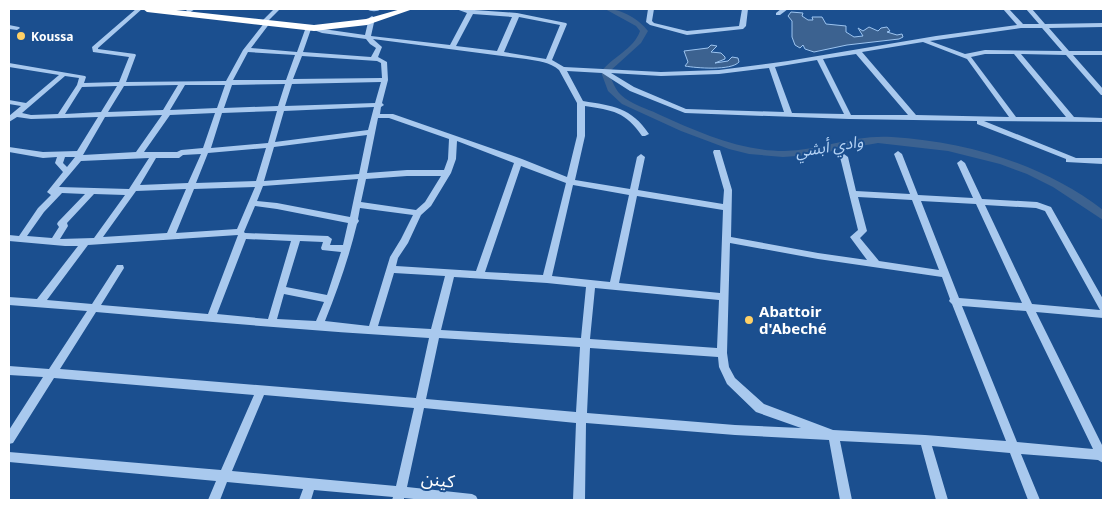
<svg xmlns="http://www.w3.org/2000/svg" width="1112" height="509" viewBox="0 0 1112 509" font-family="'Noto Sans','Noto Sans Arabic',sans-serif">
<rect width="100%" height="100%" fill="#1b4f8f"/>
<path fill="#3c6290" stroke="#9cc4f0" d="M791,12L803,13L802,16L808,20H813L812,17H822L826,24L846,26V32L854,37L863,36L858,28L863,31L869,27L878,31L881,28L887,27L890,31L887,32L897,35L902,34L903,37L899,39L847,45L814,52L805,49L803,45L800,48L795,45L792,37V21L788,16Z
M711,45L717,46L711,52L721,53L725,57V59L715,63L728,61L732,57L738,58L739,62C731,71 696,68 685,66L688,62L684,51L708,48Z"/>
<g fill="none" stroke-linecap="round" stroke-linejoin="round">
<path fill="#3c6290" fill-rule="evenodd" d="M605,9C620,8 639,19 648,31L641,43L609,72C612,81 615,89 621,95C632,105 646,108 658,114C698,132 740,151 784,151C821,150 856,134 892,137C968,142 1043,164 1103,210V220L1053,187L1027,174L1000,164L948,151L878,143L810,155L783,157L749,154L729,149L681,131L622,104L608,91L601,72C612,57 634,49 640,31L636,26Z"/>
<path fill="#a9c9ee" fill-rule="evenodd" d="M136,9H142L98,48V49L135,54L136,55L126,82L226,81L243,50L265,22L263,20L274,9H280L268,21L270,23L251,48L297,52L306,27L309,25L323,29L365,35L369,18L372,16L375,18L371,36L450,45L467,13L456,9H475L474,10L517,13L566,23L567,24L552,60L564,67L661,72L719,70L788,61L936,36L1017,25L1003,9H1009L1023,24H1039L1026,9H1032L1045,24L1103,23V27L1049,28L1069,51H1103V55H1073L1103,89V95H1101L1066,55L1021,54L1074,117L1103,118V122L984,121L1076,158H1103V164L1066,162V159L977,124V121L849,119L685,113L630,91L602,73L567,71L583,101C613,106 631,107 649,134L645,136H642C626,112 612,110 585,106V136L575,180L630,189L637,157L641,154L645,157L638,190L723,204L724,190L713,152L714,150H720L732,190L731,237L818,253L867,260L850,237L858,230L840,157L844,154L848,157L856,191L910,194L894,154L898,151L902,154L918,195L973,198L957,163L961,160L965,163L982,199L1037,202L1051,207L1103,299V318L1036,312L1103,447V463L1098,460L1021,454L1040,500H1028L1010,453L932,446L948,500H936L921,445L840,441L852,500H840L829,440L735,435L586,423L585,500H573L576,423L424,408L407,487L472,494L476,496L478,500H423L404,498V500H392L393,497L314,490L311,500H299L303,489L227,482L220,500H208L216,481L9,462V452L221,470L254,395L54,378L13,443L9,444V430L43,377L9,375V366L49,369L87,311L9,305V297L37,299L78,246H65L9,241V235L19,236L38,208L51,195L47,192L63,172L55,163L57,157L43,158L9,152V147L43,152L77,151L98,117L31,119L17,117L9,122V116L21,106L9,104V100L26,103L59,75L9,67V63L85,76L86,77L84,83L119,82L129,57L93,52L92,47ZM473,14L512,17L497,51L456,46ZM519,17L560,25L546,59L504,52ZM1021,28H1042L1062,51L985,50L965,54L930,41ZM311,29L322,33L366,39L370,44L376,48L371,57L303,52ZM373,39L526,59C538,61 550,62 559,70L577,103V136L567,177L522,159L393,114H380L381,107L384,105L382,103L388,80L387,62L378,57L382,47ZM923,42L967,59L1009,117L916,115L862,52ZM248,52L295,55L286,80H233ZM856,54L908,115H851L823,59ZM985,54H1014L1066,117H1016L971,57ZM302,56L377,61L381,63L382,78L293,79ZM817,60L844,114L792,113L775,67ZM769,68L784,112L686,109L634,87L611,73L661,76L719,74ZM65,76L79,78L77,85L58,114L31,115L22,113ZM381,82L375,103L285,106L292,84ZM285,84L278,106L224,108L232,85ZM178,85L163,110L108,112L124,86ZM185,85H225L217,108L170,110ZM117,86L101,112L65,114L82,87ZM374,107L368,130L275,142L284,111ZM277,111L268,143L211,148L222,113ZM215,113L203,148L181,150L177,152H144L170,115ZM162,115L136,152L83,155L105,117ZM378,118H389L449,139L448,159L444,170H407L367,173ZM367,135L359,174L264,181L274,147ZM457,141L514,163L476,271L396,266L398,258L408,243L421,215L431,206L451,173L456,159ZM266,148L256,181L196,183L208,153ZM201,154L188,183L140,185L156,158H179L183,155ZM65,157H75L67,167L63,163ZM149,158L129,189L59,187L81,161ZM521,166L566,183L543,275L485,272ZM407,176H441L425,202L416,210L361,202L366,179ZM358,179L350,217L277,203L257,201L263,186ZM573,185L629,195L610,282L552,276ZM255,187L237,229L176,233L194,189ZM186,189L167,233L103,237L136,191ZM62,193L85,194L58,222L57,224L59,227L52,238L27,236L44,212ZM94,194L125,195L94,238L60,239L68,226L67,223ZM637,196L723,210L720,293L619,283ZM858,197L912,200L939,270L879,261L860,238L867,231ZM921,201L976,204L1022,303L959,298ZM985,205L1036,208L1045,211L1100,310L1032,304ZM255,206L277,209L348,223L343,245H330L332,239L328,236L245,233L244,232ZM360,208L413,215L401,239L390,257L369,326L325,321C338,289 349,257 357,224L359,221L358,219ZM238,235L208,314L101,305L124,268L123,265H117L92,304L47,300L88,245ZM246,239L291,241L268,319L217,314ZM300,241L323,242L321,248L322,250L341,252L327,295L286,287ZM730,243L818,259L942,277L950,299L949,301L952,304L1006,441L925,435L833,430L764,404L735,378L729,367L727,353ZM394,273L445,276L431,329L378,326ZM454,277L547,283L586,287L581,338L441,330ZM595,288L719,300L717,348L590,339ZM284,294L324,302L316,321L277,319ZM962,306L1026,311L1093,449L1017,442ZM96,312C207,322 318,331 429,338L416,398L60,369ZM439,338L580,347L576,412L426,399ZM590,348L718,357L719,367L727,384L756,412L801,428L735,425L587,413ZM264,395L414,408L396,486L232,471Z
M188,9H195L189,13L186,11Z
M367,9H381C378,12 370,12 367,9Z
M648,9H654L652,21L654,23L687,31L739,26L742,9H748L746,26L743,29L687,35L650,25L646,22Z
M781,9H788L780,15H776V13Z
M9,25L19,27L20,28L17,30L9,29Z"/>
<path fill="#fff" fill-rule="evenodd" d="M143,9H167L314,25L366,19L401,9H413L367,25L314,31L147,12Z"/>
</g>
<g fill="#ffd166" stroke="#1b4f8f" stroke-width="2">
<circle cx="21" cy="36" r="5"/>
<circle cx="749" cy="320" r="5"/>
</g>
<g text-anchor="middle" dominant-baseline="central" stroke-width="4" stroke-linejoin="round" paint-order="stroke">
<g font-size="12" font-weight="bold" fill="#fff" stroke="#1b4f8f" text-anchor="start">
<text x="31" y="36">Koussa</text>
</g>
<g font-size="15" font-weight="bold" fill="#fff" stroke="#1b4f8f" text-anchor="start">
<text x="759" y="311">Abattoir<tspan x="759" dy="17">d'Abeché</tspan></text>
</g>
<g font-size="16" font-style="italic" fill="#b5d3f5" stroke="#1b4f8f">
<text transform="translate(829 146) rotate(-9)">وادي أبشي</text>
</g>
<g font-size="18" fill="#fff" stroke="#1b4f8f">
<text transform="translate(438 479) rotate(6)">كينن</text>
</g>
</g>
<rect width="1112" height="509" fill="none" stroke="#ffffff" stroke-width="20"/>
</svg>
